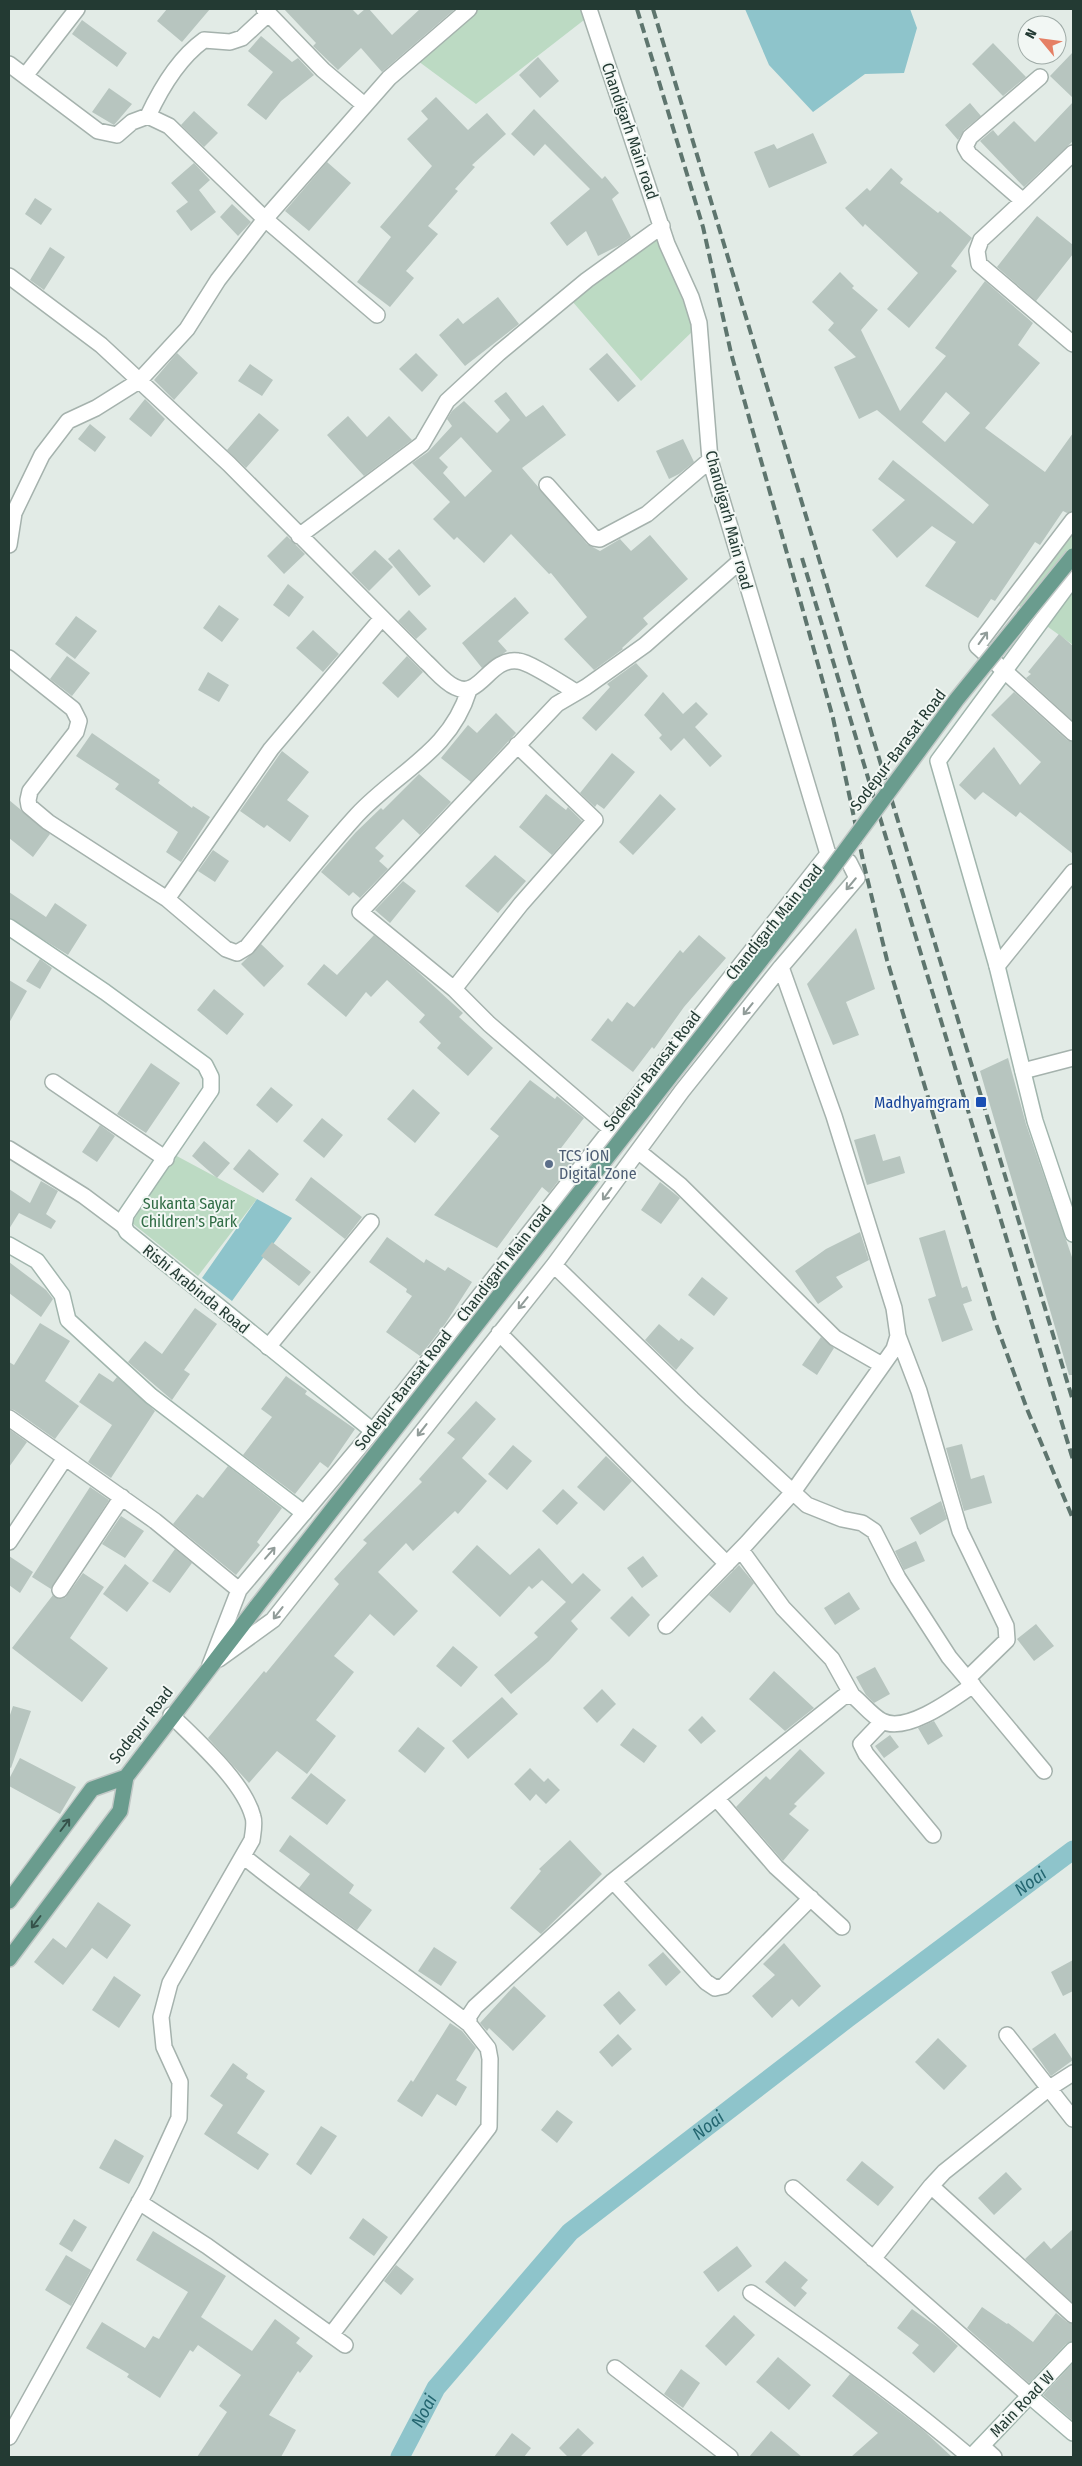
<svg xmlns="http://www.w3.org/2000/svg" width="1082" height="2466" viewBox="0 0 1082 2466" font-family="'Fira Sans Condensed',sans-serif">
<rect width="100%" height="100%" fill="#e2ebe6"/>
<path fill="#bcdac3" d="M475,9H580L584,20L476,104L418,61Z
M656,237L695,329L641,381L572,301Z
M1073,526V645L1015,603Z
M173,1154L257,1199L198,1276L132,1223Z"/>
<path fill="#8ec4cb" d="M745,9H910L917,28L904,73L865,74L813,112L769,65Z
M257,1199L292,1218L232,1301L202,1278Z"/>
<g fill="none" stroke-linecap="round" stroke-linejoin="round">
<path stroke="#8ec4cb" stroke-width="19" id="s1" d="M400,2457L436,2388L570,2232L848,2018L1073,1850"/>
</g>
<path fill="#b7c5bf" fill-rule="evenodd" d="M167,9H210L182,42L157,21Z
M284,9H352L358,15L365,9H369L392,35L420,9H455L382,72L361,48L338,70L313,46L316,43Z
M82,20L127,53L117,67L72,34Z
M261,36L292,62L298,58L314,75L281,101L266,120L247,105L273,72L248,51Z
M993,43L1026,77L1003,96L972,64Z
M1073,52V98L1050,76Z
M538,57L559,81L540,98L519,75Z
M109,88L132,104L114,125L92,112Z
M436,97L468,130L487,113L506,134L472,165L475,167L455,189L458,191L428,226L438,234L406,271L414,278L390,307L357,282L391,237L380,227L432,166L407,139L428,119L421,111Z
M1073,102V141L1024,187L980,141L993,130L998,136L1014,121L1035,142Z
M970,103L981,116L964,130L958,140L945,125Z
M534,109L602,179L605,176L619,193L612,199L631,237L620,245L598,256L586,231L567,246L550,223L590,189L545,144L534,156L511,134Z
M194,111L218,133L204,147L181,125Z
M813,133L827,163L769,188L754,152L774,144L777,149Z
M327,162L351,183L309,231L285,211Z
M194,163L210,180L199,190L216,212L191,231L176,211L188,202L171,183Z
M891,168L903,179L900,183L938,213L940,211L972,238L951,266L957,271L909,328L887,309L918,273L865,224L863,227L845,208L867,188L870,191Z
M35,198L52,209L41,225L25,214Z
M232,204L251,222L238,236L220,217Z
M1037,216L1073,245V254L1036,301L997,267Z
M50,247L65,257L44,290L30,280Z
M840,272L854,286L852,288L878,310L861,330L900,411L946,356L935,348L985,281L1033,323L1018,345L1040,363L985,428L1045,472L1073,433V511L1067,513L1063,511L1040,545L1035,542L995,601L991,599L978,618L925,586L956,542L932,526L897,558L872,530L905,500L878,479L893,460L973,524L989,505L877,410L859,419L834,367L856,357L828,330L834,323L812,302ZM946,392L970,413L945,442L922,422Z
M498,297L519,324L465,366L439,335L458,318L463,324Z
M177,353L198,373L174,400L154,380Z
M416,353L438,375L422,392L399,369Z
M607,353L636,386L618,402L589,369Z
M250,364L273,380L262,396L238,381Z
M506,392L526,417L543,405L566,435L522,468L587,544L600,551L620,539L631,551L650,535L688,579L643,618L648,624L622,648L623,649L594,670L564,639L587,617L551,573L549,574L511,534L484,563L457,537L454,540L433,519L450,502L412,463L428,452L452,426L447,419L452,411L464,401L497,433L510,420L494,401ZM461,437L492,471L465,497L443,473L448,467L439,458Z
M145,399L165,419L151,437L129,419Z
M259,413L279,430L246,468L227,450Z
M348,416L367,437L389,416L412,440L364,476L327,435Z
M90,424L106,437L95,452L78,439Z
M683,439L694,462L679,474L669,479L656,451Z
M287,536L305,554L284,574L267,556Z
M399,549L431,586L419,596L388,559Z
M375,550L393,567L369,591L351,573Z
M288,584L304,597L289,617L273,605Z
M515,597L529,613L498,641L507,651L482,668L462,643Z
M219,605L239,619L222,642L203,628Z
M409,610L427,629L416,639L398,621Z
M76,616L97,631L75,659L55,644Z
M313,630L339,654L323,672L296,648Z
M1059,634L1073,646V721L1026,678L1031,674L1028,672Z
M67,656L90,673L72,696L50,679Z
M407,656L423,672L398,698L382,683Z
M636,663L648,676L596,731L582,718L610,687L607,684Z
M208,672L229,685L219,702L198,690Z
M663,692L683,714L696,702L708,714L695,727L722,756L710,767L684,738L671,751L659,738L662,735L644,715Z
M1014,692L1067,740L1073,742V854L1020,812L1016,817L983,792L975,800L959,785L994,747L1020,785L1041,762L991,715Z
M496,713L516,733L471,782L441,758L468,725L477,733Z
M92,733L160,780L158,783L192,808L193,806L210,817L181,862L166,852L178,832L115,789L119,784L76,756Z
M282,751L309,772L287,800L309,816L290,842L267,825L264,828L240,811Z
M612,753L635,772L604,809L597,804L595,807L580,793Z
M419,774L451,802L420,835L403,819L375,848L384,856L379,861L388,869L360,898L353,892L349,896L321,872L356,832L381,808L383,810Z
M546,794L566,810L568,807L582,821L552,855L519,827Z
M660,794L676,809L633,855L619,842Z
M9,800L50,834L33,857L9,838Z
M213,850L229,861L215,882L198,871Z
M495,855L526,881L498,913L465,886Z
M403,881L416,891L390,923L375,910Z
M9,892L46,917L55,903L87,925L68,955L9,918Z
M856,928L875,989L846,1002L859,1035L833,1045L807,984Z
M374,935L416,970L463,1013L459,1017L493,1048L468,1076L437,1048L441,1043L419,1022L425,1015L387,980L371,997L366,992L346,1017L307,984L324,964L337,975Z
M699,935L726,958L684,1007L654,1049L652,1047L633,1072L591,1040L608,1018L612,1022L627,1002L634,1007L680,950L683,953Z
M261,944L284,966L264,987L241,964Z
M40,959L52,968L40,989L26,981Z
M9,980L27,991L9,1023Z
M214,989L244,1014L227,1035L197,1010Z
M1008,1058L1026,1124L1073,1260V1375H1069L980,1071Z
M151,1063L180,1083L146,1133L117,1114Z
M530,1080L555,1099L557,1096L584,1118L558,1152L572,1163L549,1193L542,1187L497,1248L434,1215L499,1136L490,1129Z
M271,1087L293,1105L277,1123L256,1105Z
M413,1089L440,1113L415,1143L387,1119Z
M322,1118L343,1135L324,1158L303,1141Z
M100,1125L115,1136L97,1162L82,1152Z
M875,1134L883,1161L900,1156L905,1173L867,1185L854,1140Z
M204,1141L230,1163L217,1178L192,1156Z
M249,1149L279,1174L263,1193L233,1169Z
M311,1177L362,1217L345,1239L295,1200Z
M41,1181L58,1191L46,1214L56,1221L51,1229L19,1213L9,1229V1189L30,1203Z
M660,1182L680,1198L661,1224L641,1210Z
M945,1230L962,1288L967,1286L972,1301L963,1304L973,1330L942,1342L928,1299L936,1296L919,1238Z
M860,1232L869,1260L836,1277L843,1287L818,1304L795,1271L826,1249Z
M387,1237L424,1263L426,1259L445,1271L448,1267L472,1282L445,1324L420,1356L386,1332L412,1296L406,1292L407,1289L369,1262Z
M272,1242L311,1272L299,1286L261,1256Z
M9,1262L46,1290L53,1299L41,1317L9,1293Z
M702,1277L728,1298L714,1316L688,1295Z
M195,1308L217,1324L184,1370L190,1374L172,1400L128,1362L145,1341L162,1354Z
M40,1323L70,1341L45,1381L79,1406L55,1439L14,1410L9,1409V1362L14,1365Z
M659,1324L679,1341L681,1338L694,1348L676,1370L645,1340Z
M821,1337L834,1348L817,1375L802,1365Z
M99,1373L113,1382L117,1377L155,1411L111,1478L88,1462L112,1425L79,1402Z
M286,1376L307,1391L305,1394L355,1429L328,1468L320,1462L295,1494L243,1455L272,1417L261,1409Z
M476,1401L496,1419L462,1458L487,1481L458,1514L455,1511L413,1551L406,1543L378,1572L418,1611L394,1636L370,1614L334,1656L354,1672L316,1720L336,1736L307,1774L277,1751L249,1783L208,1738L264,1671L266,1673L339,1584L334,1579L367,1543L363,1540L422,1482L419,1479L455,1439L447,1433Z
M9,1429L27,1442L9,1467Z
M962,1444L971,1479L984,1475L992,1503L964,1511L946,1448Z
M513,1445L532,1461L507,1490L488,1474Z
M606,1456L632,1481L604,1511L577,1487Z
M228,1466L282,1508L257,1542L260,1545L236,1575L173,1524L197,1494L203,1498Z
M90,1487L109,1500L51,1589L32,1577Z
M563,1489L578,1503L557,1525L542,1511Z
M941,1501L947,1519L920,1535L910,1518Z
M121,1516L144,1531L125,1558L102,1544Z
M916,1541L925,1561L904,1570L895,1551Z
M477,1545L510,1575L539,1548L572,1584L583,1573L601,1590L571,1621L578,1629L549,1661L511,1694L494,1675L538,1637L534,1633L566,1602L542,1580L532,1589L529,1586L500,1617L452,1572Z
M175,1549L192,1563L170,1593L152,1581Z
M9,1556L33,1572L20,1593L9,1585Z
M643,1556L658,1576L642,1588L627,1568Z
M125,1564L149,1583L127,1612L103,1594Z
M739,1565L754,1583L730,1613L709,1595Z
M83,1573L104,1587L70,1638L108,1668L82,1702L12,1648L53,1595L59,1599L65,1598Z
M849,1592L860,1609L835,1625L824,1608Z
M632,1596L650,1615L629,1637L610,1618Z
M1036,1624L1054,1646L1034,1661L1017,1639Z
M453,1646L478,1667L461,1687L436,1666Z
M875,1667L890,1694L874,1703L866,1695L856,1677Z
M774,1671L814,1708L785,1731L749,1699Z
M602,1689L616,1704L597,1723L583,1708Z
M502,1697L518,1714L468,1759L452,1741Z
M13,1706L31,1711L11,1768L9,1767V1718Z
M702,1716L716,1731L701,1744L688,1730Z
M934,1721L943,1736L928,1745L918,1728Z
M418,1727L445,1748L425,1773L398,1751Z
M633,1728L657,1746L644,1763L620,1745Z
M890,1735L899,1747L884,1758L875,1746Z
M800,1749L825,1773L794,1804L797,1806L789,1814L809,1830L783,1861L736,1807L766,1776L770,1780Z
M20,1758L76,1787L60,1814L9,1786V1779Z
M530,1768L544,1782L548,1778L560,1790L546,1804L536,1794L530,1801L514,1784Z
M311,1773L346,1800L327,1825L291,1798Z
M290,1835L354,1885L349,1893L372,1910L357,1930L299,1888L310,1874L279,1851Z
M570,1840L602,1874L541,1934L510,1908L541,1871L539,1869Z
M98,1902L131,1925L107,1959L92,1948L63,1985L34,1962L53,1938L66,1948Z
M784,1943L821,1986L799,2007L792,1999L772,2018L752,1996L775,1975L763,1964Z
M434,1947L457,1962L441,1986L418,1971Z
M663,1952L681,1972L666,1986L648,1965Z
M1073,1960V1991L1063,1996L1051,1972Z
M114,1976L141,1995L119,2028L92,2010Z
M514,1986L546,2016L513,2051L489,2028L487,2031L480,2023Z
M619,1991L636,2010L620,2025L603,2005Z
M450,2023L462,2031L476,2048L456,2080L467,2087L456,2106L437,2094L422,2117L397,2101L411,2080L413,2082Z
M1055,2033L1073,2060L1051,2076L1032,2049Z
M618,2034L632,2049L612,2067L599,2052Z
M938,2038L967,2066L944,2090L915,2062Z
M233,2063L248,2074L246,2078L265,2091L237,2133L269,2154L258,2170L204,2134L223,2105L210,2096Z
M557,2110L573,2122L557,2143L541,2130Z
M321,2126L337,2136L311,2175L296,2164Z
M115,2139L144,2156L129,2184L99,2168Z
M862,2161L894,2187L878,2206L846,2180Z
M1006,2172L1022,2189L994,2215L978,2198Z
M363,2218L388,2237L374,2256L349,2238Z
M74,2219L87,2227L72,2252L59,2244Z
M1073,2229V2303L1025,2259L1044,2241L1051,2249Z
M153,2231L226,2276L201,2317L252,2351L275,2319L300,2338L296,2343L313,2356L300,2373L298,2371L269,2415L296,2430L281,2457H197L227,2412L219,2406L241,2375L198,2345L193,2352L190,2350L160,2398L127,2377L129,2374L86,2348L102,2322L145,2348L153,2336L159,2339L188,2292L136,2260Z
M737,2246L752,2266L718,2292L703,2272Z
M66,2255L91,2270L71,2306L45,2290Z
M785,2261L808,2280L801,2288L807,2293L795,2307L765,2282Z
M396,2265L414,2279L401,2295L384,2281Z
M982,2307L1007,2324L1008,2323L1033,2342L1056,2313L1067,2322L1073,2324V2341L1066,2344L1029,2383L967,2328Z
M912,2309L937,2327L958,2346L934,2373L912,2353L919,2345L897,2328Z
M734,2315L755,2335L726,2366L705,2346Z
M778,2357L811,2385L789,2410L756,2382Z
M1073,2363V2421L1043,2395Z
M681,2369L700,2383L683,2408L664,2394Z
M850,2374L923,2430L952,2457H851L878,2433L832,2396Z
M578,2428L594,2443L580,2457H568L559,2448Z
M771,2431L802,2457H749Z
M512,2433L531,2448L524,2457H494Z"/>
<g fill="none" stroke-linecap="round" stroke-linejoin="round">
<defs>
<path id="street" d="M264,9L323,70L363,104
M589,9L667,244L691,297L699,323L710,460L828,854
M9,64L98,131L117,135L132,122L148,116L169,126L265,219L389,78L469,9
M25,76L77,9
M1040,77L970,137L965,147L969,154L1023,201L981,240L977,251L979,264L1073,344
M148,116C161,88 179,58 204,40L230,42L242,38L268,14
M1023,201L1073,153
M9,276L101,345L229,464L426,662C435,670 444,682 455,687C480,700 489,657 518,661C530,662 564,685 576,692
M547,485L594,538L600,539L647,514L710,460
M1073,520L977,646L1073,733
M299,536L422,444L447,401L499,353L587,280L662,226
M9,545L14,513L42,455L68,421L96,408L139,381L187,329L218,280L265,219L377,315
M9,658L73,709L79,721L76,732L30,791L28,800L29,806L48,822L167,899L226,949L237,953L247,947C283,903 318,858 357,815C398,771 450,752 469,690
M517,745L595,820L521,904L454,989L489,1024L610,1128
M167,899L271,749L382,618
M997,966L1073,872
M454,989L360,912L557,704L586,687L645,645L739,562
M1023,1071L1073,1058
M53,1082L166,1159
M9,1149L84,1196L124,1226
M638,1151L680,1185L835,1338L882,1365
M554,1265L692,1399L807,1505L842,1519L862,1523L874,1531L898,1578L949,1657L1044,1771
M499,1333L727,1564
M898,1336L919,1391L960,1531L1006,1626L1007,1640L967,1679
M268,1347L371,1222
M9,1418L155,1521L239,1590
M9,1542L65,1458
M741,1550L783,1608L832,1659L852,1695
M60,1590L122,1497
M666,1626L747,1543L793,1492L894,1349L898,1336L894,1308L834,1116L781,967
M219,1659L273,1620L554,1265L682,1091L781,967L857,878L849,862L828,854
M210,1665L239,1590L373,1431L828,854
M882,1722L861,1744L866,1754L933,1835
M717,1799L776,1867L842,1927
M243,1856C316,1915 395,1966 469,2024
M613,1881L706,1982L715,1988L724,1986L811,1898
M1007,2035L1073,2119
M1073,2073L1048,2089L944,2172L931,2186L1073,2315
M793,2188L1031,2397
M139,2202L207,2246L345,2345
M873,2259L931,2186
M751,2293C827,2345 901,2398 970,2457
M331,2335L489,2127L490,2059L488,2048L469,2024V2016L475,2007L613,1881L843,1697L852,1695C862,1703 872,1716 882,1721C906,1734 953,1699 973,1685
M615,2368L730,2457
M9,2437L146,2190L179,2118L180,2082L164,2047L161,2017L170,1983L252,1840C253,1833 255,1823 253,1817C244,1782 197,1741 171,1715
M982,2446L994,2457"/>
<path id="secondary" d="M1073,578L938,761L997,966L1035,1121L1073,1234
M9,927L105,992L205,1065L211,1077V1090L126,1215L124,1226L127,1232L373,1431
M9,1245L37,1261L62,1295L68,1320L151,1396L304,1513
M1031,2397L1073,2433
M971,2457L1073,2350"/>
<path id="primary" d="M9,1901L92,1789L126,1777L257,1606
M9,1959L120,1811L126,1777"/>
</defs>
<use href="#street" stroke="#a5b2ad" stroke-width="18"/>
<use href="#secondary" stroke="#a1b5ad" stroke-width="18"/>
<use href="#primary" stroke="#c1c8c6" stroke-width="18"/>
<use href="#street" stroke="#fff" stroke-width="15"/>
<use href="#secondary" stroke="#fff" stroke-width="15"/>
<use href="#primary" stroke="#6a9c8e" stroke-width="15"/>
<path stroke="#5e756e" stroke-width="4" stroke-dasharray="10 5" stroke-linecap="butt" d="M637,9L703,227L731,353L833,718L864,865L887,960L995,1321L1027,1409L1073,1519
M653,9L1073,1401
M802,558L1073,1460"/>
<defs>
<path id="primary-bridge" d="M257,1606L825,878L957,699L1073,556"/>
</defs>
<use href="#primary-bridge" stroke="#c1c8c6" stroke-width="18" stroke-linecap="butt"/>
<use href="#primary-bridge" stroke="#6a9c8e" stroke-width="15"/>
</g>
<defs><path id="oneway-shaft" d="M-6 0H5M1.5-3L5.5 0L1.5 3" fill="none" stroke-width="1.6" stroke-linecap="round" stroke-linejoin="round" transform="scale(1.25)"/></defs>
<g stroke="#919c99">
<use href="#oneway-shaft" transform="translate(983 638) rotate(-54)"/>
<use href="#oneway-shaft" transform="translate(851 884) rotate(130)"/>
<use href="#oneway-shaft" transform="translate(748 1009) rotate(129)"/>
<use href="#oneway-shaft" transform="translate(607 1194) rotate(126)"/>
<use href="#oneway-shaft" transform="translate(523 1303) rotate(129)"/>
<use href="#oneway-shaft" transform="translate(422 1430) rotate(128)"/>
<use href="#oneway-shaft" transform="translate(270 1553) rotate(-49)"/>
<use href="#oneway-shaft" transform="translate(278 1613) rotate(128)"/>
</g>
<g stroke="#35524a">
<use href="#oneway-shaft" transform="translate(65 1825) rotate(-53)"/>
<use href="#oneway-shaft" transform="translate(36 1922) rotate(127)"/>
</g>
<rect fill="#1a4fb4" stroke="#f2f7f4" stroke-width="2" x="975" y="1096" width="12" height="12" rx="2.5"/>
<circle fill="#5c6f8a" stroke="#f2f7f4" stroke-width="2" cx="549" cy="1164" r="5"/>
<g text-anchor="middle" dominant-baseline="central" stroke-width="4" stroke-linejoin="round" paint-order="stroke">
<g font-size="16" fill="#233a33" stroke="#f2f7f4">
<text transform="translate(630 131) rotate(71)">Chandigarh Main road</text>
<text transform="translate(729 520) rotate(75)">Chandigarh Main road</text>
<text transform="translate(898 750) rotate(-53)">Sodepur-Barasat Road</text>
<text transform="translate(774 922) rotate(-51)">Chandigarh Main road</text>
<text transform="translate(652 1071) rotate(-52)">Sodepur-Barasat Road</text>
<text transform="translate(504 1263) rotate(-52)">Chandigarh Main road</text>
<text transform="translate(196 1289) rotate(39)">Rishi Arabinda Road</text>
<text transform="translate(403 1390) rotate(-52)">Sodepur-Barasat Road</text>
<text transform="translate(141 1725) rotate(-52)">Sodepur Road</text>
<text transform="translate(1022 2404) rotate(-46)">Main Road W</text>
</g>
<g font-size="16" fill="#164399" stroke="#f2f7f4" text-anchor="end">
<text x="970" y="1102">Madhyamgram</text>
</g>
<g font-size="16" fill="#4e5e75" stroke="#f2f7f4" text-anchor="start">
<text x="559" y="1155">TCS iON<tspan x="559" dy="18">Digital Zone</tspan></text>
</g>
<g font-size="16" fill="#316d46" stroke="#f2f7f4">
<text x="189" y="1203">Sukanta Sayar<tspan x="189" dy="18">Children's Park</tspan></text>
</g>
<g font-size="18" font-style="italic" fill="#236670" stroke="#f2f7f4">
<text stroke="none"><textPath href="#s1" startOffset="862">Noai</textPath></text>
<text stroke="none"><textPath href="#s1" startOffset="458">Noai</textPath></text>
<text stroke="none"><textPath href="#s1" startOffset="52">Noai</textPath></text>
</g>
</g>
<rect width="1082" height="2466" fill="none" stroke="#233a33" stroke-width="20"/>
<g transform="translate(1042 40) rotate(299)"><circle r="24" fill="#f2f7f4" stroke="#9faba7"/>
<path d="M0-4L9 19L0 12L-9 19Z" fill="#e58065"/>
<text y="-8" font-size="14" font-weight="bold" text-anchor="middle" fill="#233a33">N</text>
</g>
</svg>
